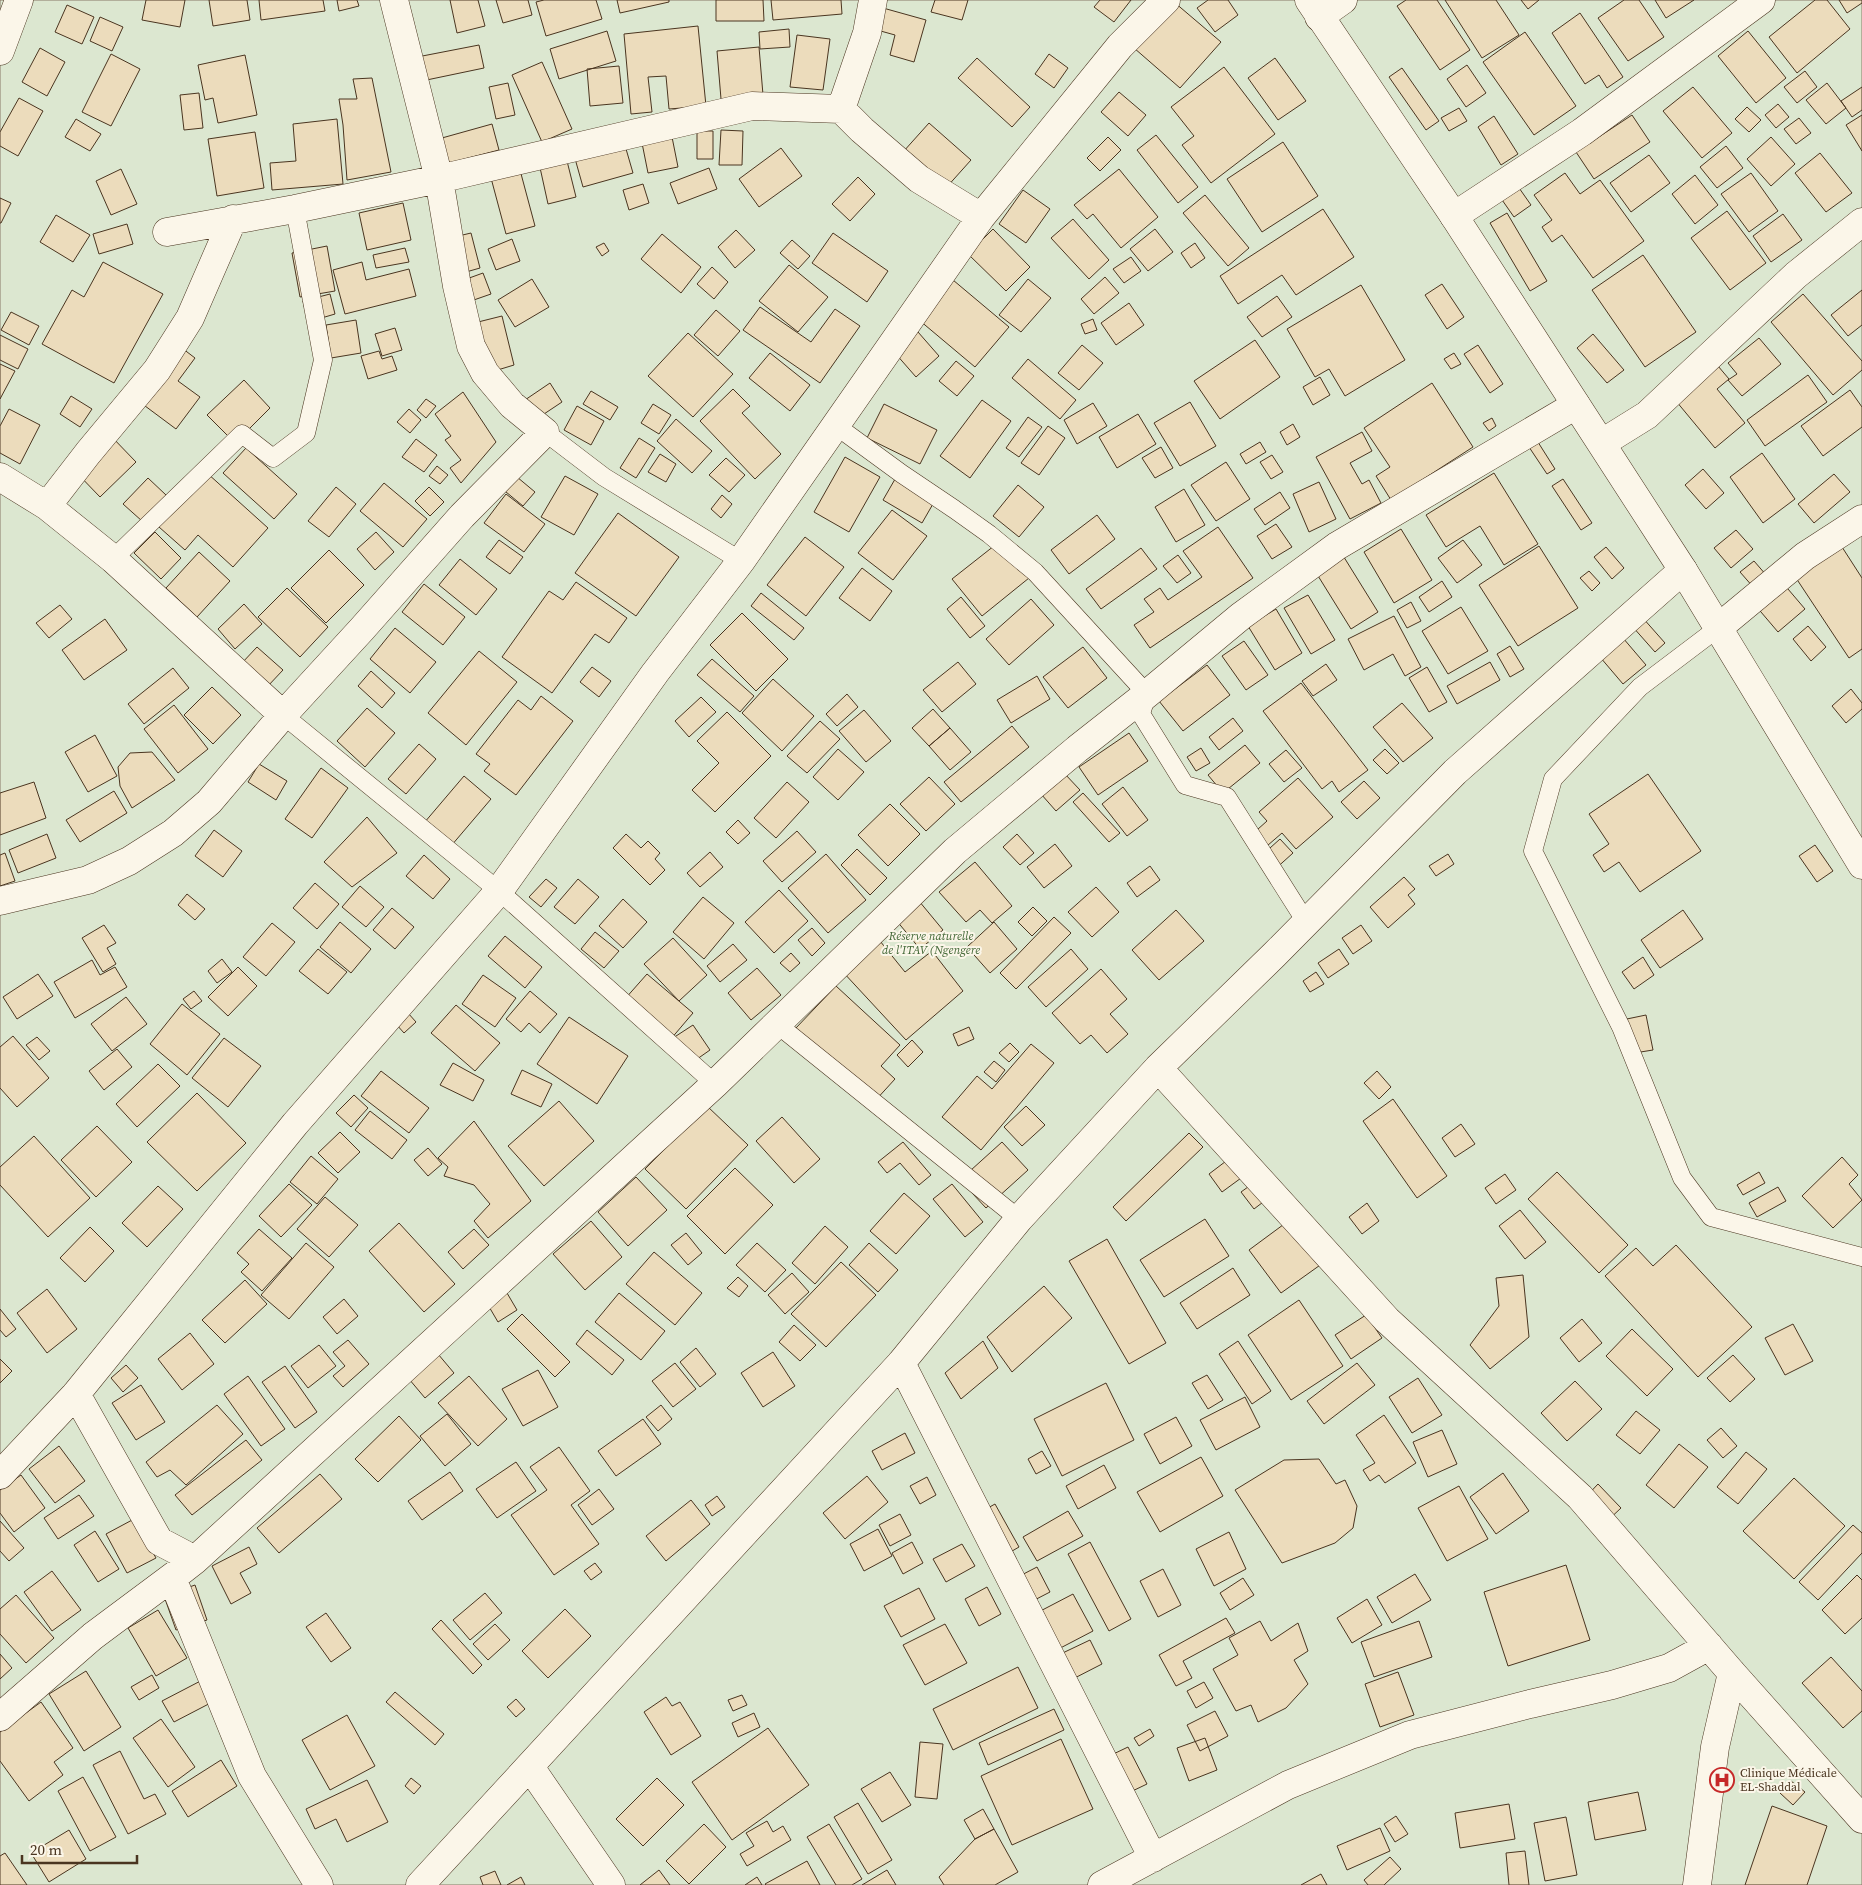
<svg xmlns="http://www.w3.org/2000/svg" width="1862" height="1885" viewBox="0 0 1862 1885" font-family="'Source Serif 4',serif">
<rect width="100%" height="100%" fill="#fbf6e9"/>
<path fill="#dce7d0" stroke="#887966" d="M0,0H1862V1885H0Z"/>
<path fill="#ecdcbc" stroke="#4a3520" d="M146,0H185L180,27L142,20Z
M209,0H247L250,20L213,26Z
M259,0H323L325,11L261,20Z
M337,0H357L359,6L339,11Z
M450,0H478L485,26L457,33Z
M496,0H528L532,15L503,23Z
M544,0H596L602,19L546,36L536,2Z
M617,0H669V2L620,13Z
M716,0H763L764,21H716Z
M771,0H841L842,14L773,20Z
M935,0H968L962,20L931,12Z
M1100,0H1131L1114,22L1094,7Z
M1208,0H1228L1238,15L1215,32L1197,8Z
M1406,0H1437L1470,50L1440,70L1397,6Z
M1445,0H1496L1519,35L1482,58Z
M1521,0H1539L1528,9Z
M1624,0H1639L1664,37L1628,61L1598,18Z
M1655,0H1694L1666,18Z
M1815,0H1827L1850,29L1797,73L1769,37Z
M1839,0H1862V3L1847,13Z
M1174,2L1221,42L1180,88L1134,48Z
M67,5L94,17L82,44L55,32Z
M883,8L926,20L914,62L890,55L895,35L877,30Z
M1580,13L1623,77L1607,88L1599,75L1585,84L1552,33Z
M100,17L123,27L112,51L90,41Z
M698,26L706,106L669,109L666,76L648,77L652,112L631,114L624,34Z
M789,29L790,47L760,49L759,32Z
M607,31L616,61L559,79L550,49Z
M1748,31L1786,78L1756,103L1718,56Z
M1525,32L1576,106L1534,135L1483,62Z
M797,35L830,39L823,90L790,87Z
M479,45L484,68L417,82L412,58Z
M759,47L763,95L721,99L717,51Z
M40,48L65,62L47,96L22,82Z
M111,54L140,69L111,126L82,112Z
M1049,54L1068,68L1054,88L1035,74Z
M245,55L257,115L218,123L213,98L205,100L198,65Z
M977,58L1030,107L1012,127L958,78Z
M1275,58L1306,101L1278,120L1248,78Z
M542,62L572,129L542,142L512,75Z
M1467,65L1486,93L1466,107L1447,79Z
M619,66L623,103L590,106L587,69Z
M1224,67L1275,134L1211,183L1182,145L1194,136L1171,107Z
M1402,68L1439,121L1426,130L1389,77Z
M1805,71L1817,87L1797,103L1784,87Z
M372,78L391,172L347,180L343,125L339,99H357L353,79Z
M508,83L515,115L496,119L489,87Z
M1827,83L1846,108L1826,124L1806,100Z
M1693,87L1732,133L1702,158L1663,111Z
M1862,87V110L1852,117L1841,101Z
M1119,92L1146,115L1128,136L1101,112Z
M199,93L203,128L184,130L180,95Z
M19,98L43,111L18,156L0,146V132Z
M1778,104L1789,117L1776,128L1765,115Z
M1747,107L1761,120L1749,132L1735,119Z
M1459,108L1467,121L1449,131L1441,118Z
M1632,115L1650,142L1594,179L1576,152Z
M1862,115V151L1846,125Z
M1494,116L1518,154L1501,165L1478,127Z
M1799,118L1811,133L1796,144L1784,129Z
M76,119L101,134L90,151L65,137Z
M337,119L343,184L272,190L270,163L296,161L293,124Z
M929,123L971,160L945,189L903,152Z
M492,124L499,150L430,168L424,143Z
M721,130L743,131L742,165H719Z
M697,131H713V159H697Z
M255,132L264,188L217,196L208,139Z
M671,132L678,167L648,173L641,138Z
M1156,135L1198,187L1178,203L1137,150Z
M1108,137L1121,150L1100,171L1087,158Z
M1771,137L1795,164L1771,186L1747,159Z
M624,142L633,173L583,187L574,155Z
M1283,142L1318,196L1262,232L1227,179Z
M1726,146L1743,168L1717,188L1700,167Z
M781,148L802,176L759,207L739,179Z
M1820,153L1852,193L1826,212L1795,173Z
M1649,155L1670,183L1631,212L1610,183Z
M566,157L576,197L548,204L539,163Z
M709,168L717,189L678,204L670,183Z
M121,169L137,204L111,215L96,181Z
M1119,169L1158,217L1121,248L1093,214L1087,219L1074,205Z
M520,170L535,226L506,234L491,178Z
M1565,173L1580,194L1600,180L1644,241L1593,278L1562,235L1552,242L1542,227L1552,220L1534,195Z
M1751,173L1778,211L1749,232L1721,194Z
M1695,175L1718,205L1695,224L1672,194Z
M858,177L875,194L850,221L832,204Z
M643,184L649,203L629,210L623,190Z
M1517,185L1531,205L1514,217L1500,197Z
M1023,190L1050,209L1026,243L999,224Z
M1205,195L1249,248L1228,266L1183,213Z
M0,198L11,203L1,223H0Z
M403,203L411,240L367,250L359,213Z
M1323,209L1354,257L1296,295L1282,275L1238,304L1220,276Z
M1727,211L1766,263L1730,290L1691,238Z
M1507,213L1547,281L1530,291L1490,223Z
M1783,214L1802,240L1771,262L1753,236Z
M56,215L90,235L73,262L40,242Z
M1073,219L1109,260L1089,279L1051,238Z
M127,224L133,244L99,254L93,234Z
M993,229L1030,267L1006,291L968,254Z
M1155,229L1173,252L1148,271L1130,249Z
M736,230L755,250L735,268L718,247Z
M471,233L480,268L459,274L450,238Z
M833,233L888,271L867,302L812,263Z
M662,234L701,267L681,293L641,259Z
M512,239L520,261L496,270L488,249Z
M792,240L810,256L798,269L780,253Z
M604,243L609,251L602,256L596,247Z
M1195,243L1205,258L1191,268L1181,253Z
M327,246L335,291L300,297L292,253Z
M405,248L409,262L376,268L373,255Z
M1643,255L1696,332L1645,367L1592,290Z
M1131,257L1141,271L1124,283L1113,269Z
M103,262L163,294L114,383L42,344L72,290L84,297Z
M362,262L366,280L409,269L416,296L345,314L333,270Z
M789,265L828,297L798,332L759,301Z
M712,267L728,282L714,299L697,284Z
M483,273L491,294L468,302L461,281Z
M1105,277L1119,293L1094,314L1081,299Z
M532,279L549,307L515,327L498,300Z
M1028,279L1051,298L1021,332L999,315Z
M953,280L1009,327L975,367L919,320Z
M1442,284L1464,317L1447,329L1425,295Z
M1361,285L1405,360L1345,396L1329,369L1315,377L1287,329Z
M1862,290V325L1848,336L1831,315Z
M330,294L335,314L308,322L303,301Z
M1803,294L1862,361V370L1833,395L1771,322Z
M1277,296L1292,317L1262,337L1247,317Z
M1129,303L1144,325L1116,345L1101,323Z
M760,307L811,342L835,309L860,326L820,383L743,330Z
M716,310L740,331L718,356L694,335Z
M11,312L39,326L29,345L1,330Z
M502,316L514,365L491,372L478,322Z
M1093,319L1097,330L1085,334L1081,324Z
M356,320L361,353L331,358L326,325Z
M395,328L402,350L382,356L375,334Z
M918,332L939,356L916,377L895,353Z
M688,333L733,374L693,417L648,376Z
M1593,334L1624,370L1607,383L1577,348Z
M0,335L28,349L18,369L0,360Z
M1759,338L1781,364L1742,396L1728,380L1737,374L1728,363Z
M1255,340L1280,377L1220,419L1194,381Z
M174,342L195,358L178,381L200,397L176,429L133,397Z
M1082,345L1103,363L1079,390L1058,373Z
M1478,345L1503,384L1490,393L1464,354Z
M379,351L382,359L392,356L397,370L368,379L361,356Z
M770,353L810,385L790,411L749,378Z
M1454,353L1461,364L1451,369L1444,359Z
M1028,359L1076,400L1060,419L1012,378Z
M956,361L974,376L957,396L939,381Z
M0,364L15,371L0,399Z
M1718,366L1729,379L1717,389L1745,423L1715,448L1676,401Z
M1808,375L1827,402L1765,446L1747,420Z
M1320,377L1330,395L1313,405L1303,387Z
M244,380L270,408L235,443L207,415Z
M550,383L562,402L535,420L522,402Z
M1432,383L1473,447L1391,500L1376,476L1390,467L1364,428Z
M733,389L750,406L742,413L781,454L755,479L700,421Z
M1850,390L1862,407V427L1823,456L1801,426Z
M591,391L618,407L610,420L583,404Z
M463,392L496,442L461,483L450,468L461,460L445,440L451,436L435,414Z
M71,396L92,409L80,427L60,414Z
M426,399L436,406L426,418L417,410Z
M982,400L1011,421L970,478L940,456Z
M1190,402L1216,446L1180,466L1154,423Z
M1093,403L1107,426L1077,444L1064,420Z
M653,404L671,415L659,434L641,423Z
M884,404L937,430L920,464L867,438Z
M577,406L604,421L591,445L564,430Z
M9,409L40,425L20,464L0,453V426Z
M409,409L421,420L410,433L397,422Z
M1138,414L1156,444L1117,468L1099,437Z
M1028,417L1042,427L1019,457L1006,448Z
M1492,418L1496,426L1489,431L1483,423Z
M676,419L712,451L692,473L657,441Z
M1293,424L1300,437L1287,445L1280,432Z
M1048,426L1065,438L1039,475L1021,463Z
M1362,432L1372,451L1350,463L1362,484L1369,480L1381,503L1350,519L1316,457Z
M110,435L136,462L100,497L74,470Z
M639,438L655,448L636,478L620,468Z
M416,439L437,455L424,472L402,457Z
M1536,439L1555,469L1547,474L1527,444Z
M1260,442L1266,452L1246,464L1240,454Z
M1161,447L1173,468L1155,478L1142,458Z
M246,448L297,494L274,519L223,473Z
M1762,453L1795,499L1763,523L1730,477Z
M660,454L676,464L666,482L648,472Z
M1272,455L1283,472L1271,479L1260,462Z
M845,457L880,477L849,532L814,512Z
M726,458L745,475L729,492L709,475Z
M1226,462L1250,499L1216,521L1191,485Z
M437,466L448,475L440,484L429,476Z
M902,467L941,490L922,523L883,500Z
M1703,469L1724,493L1706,509L1685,485Z
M511,472L535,492L523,506L500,487Z
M207,473L268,528L233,567L198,535L185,550L159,527Z
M1494,473L1538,544L1504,565L1480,526L1446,547L1426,515Z
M1834,474L1850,492L1814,523L1798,504Z
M565,476L598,494L574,535L541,517Z
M148,478L166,495L142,521L123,504Z
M1563,479L1592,523L1581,530L1552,486Z
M1319,482L1336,519L1309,532L1293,494Z
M384,483L427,519L403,547L360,511Z
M1018,485L1044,507L1019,537L993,516Z
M336,487L356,504L329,537L308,521Z
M429,487L444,502L430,516L415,501Z
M1184,489L1205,525L1176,542L1155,507Z
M1280,492L1290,508L1265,525L1254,509Z
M506,494L545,524L524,552L484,523Z
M722,495L732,504L721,518L711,509Z
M892,510L927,536L893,580L858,553Z
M618,513L679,557L636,616L575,573Z
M1097,515L1115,539L1069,574L1051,550Z
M1276,524L1292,547L1272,559L1257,536Z
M1218,527L1253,578L1150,648L1134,625L1154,612L1144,599L1160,588L1168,600L1202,577L1183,551Z
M1401,529L1432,580L1394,603L1364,552Z
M1736,530L1753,549L1731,568L1714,548Z
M155,532L181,558L161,579L134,553Z
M376,532L394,552L375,570L357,549Z
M805,537L844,567L806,616L767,585Z
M499,540L523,557L510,574L486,557Z
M1463,540L1482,565L1457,583L1438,558Z
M999,542L1029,578L982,616L952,579Z
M1539,546L1578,608L1518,646L1479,585Z
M1606,547L1624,568L1612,579L1594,557Z
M1842,547L1862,578V649L1849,658L1796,578Z
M1141,548L1157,569L1101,609L1086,589Z
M329,550L364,585L326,623L291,588Z
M199,552L230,581L197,617L166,588Z
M1342,554L1378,612L1351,629L1315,571Z
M1178,555L1191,573L1177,583L1163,566Z
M460,559L497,589L476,615L439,585Z
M1754,561L1767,576L1754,588L1740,572Z
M862,568L892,591L870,621L839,598Z
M1589,571L1600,583L1592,591L1580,578Z
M1442,581L1452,597L1429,612L1419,597Z
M576,582L627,618L609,643L595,634L552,693L502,657L549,591L563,600Z
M1782,582L1805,609L1778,632L1755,605Z
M424,584L465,617L443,645L402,612Z
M287,588L328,627L300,657L258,617Z
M761,593L804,628L794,640L751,606Z
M1308,595L1335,640L1311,654L1284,608Z
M961,597L985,626L970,638L947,609Z
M1031,599L1054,625L1009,665L986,639Z
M1411,602L1421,621L1407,628L1397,610Z
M244,604L262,624L235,649L218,629Z
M60,605L72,619L49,638L36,623Z
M1461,607L1488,651L1448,674L1422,631Z
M1276,609L1302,653L1275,670L1248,626Z
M742,613L788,659L756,691L710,645Z
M1394,616L1421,667L1405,676L1393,654L1364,670L1348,639Z
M1642,617L1665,643L1655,652L1632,626Z
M105,619L127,650L84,680L62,650Z
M1808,626L1826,647L1811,661L1793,639Z
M395,628L436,662L410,693L370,659Z
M1623,638L1646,665L1623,684L1600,657Z
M1244,641L1268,675L1246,690L1222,656Z
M1510,646L1524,669L1510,677L1497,654Z
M257,647L283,670L267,687L241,664Z
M1083,647L1107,678L1068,708L1043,677Z
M479,651L517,682L466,745L428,713Z
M712,659L754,696L740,712L697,675Z
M958,662L976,684L942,712L923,690Z
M1490,662L1500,680L1457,704L1447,686Z
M1326,664L1337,680L1313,696L1302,681Z
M1207,665L1230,695L1183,731L1159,701Z
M592,667L611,681L599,697L580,682Z
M1427,667L1447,702L1429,712L1409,678Z
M173,668L189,688L144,724L128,704Z
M371,671L395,693L382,708L358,686Z
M1037,676L1050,699L1011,723L997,700Z
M773,679L814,716L782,751L742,713Z
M1301,683L1368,770L1339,792L1332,781L1322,789L1263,711Z
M212,687L241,715L213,744L184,715Z
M1851,689L1862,703V709L1846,723L1832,706Z
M847,694L858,707L837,726L826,714Z
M541,696L573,721L516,795L484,771L490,764L476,754L518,700L531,710Z
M701,697L716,712L689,737L675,721Z
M1402,703L1433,738L1403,762L1373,727Z
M174,705L208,749L178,773L144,729Z
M367,708L395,733L365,767L337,741Z
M933,709L950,728L929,746L912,728Z
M864,710L891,741L866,762L839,731Z
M727,712L771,756L715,812L692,790L719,763L697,741Z
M1233,718L1243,731L1219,750L1209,737Z
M820,721L840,739L807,773L787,756Z
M1012,726L1029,747L961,802L944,782Z
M950,728L971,752L950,770L929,746Z
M1129,733L1148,761L1098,795L1079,767Z
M95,735L117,776L88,792L65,752Z
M419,744L436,759L406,794L388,779Z
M1245,745L1260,763L1223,793L1208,775Z
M1201,748L1210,763L1196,771L1187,757Z
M838,749L864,772L838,800L813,777Z
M1385,749L1399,763L1387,774L1373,760Z
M1286,750L1302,768L1284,782L1269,764Z
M152,752L175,780L132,808L120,786L118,767L130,753Z
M259,764L287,781L276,800L248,782Z
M321,768L348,788L312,838L285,819Z
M1064,773L1080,790L1056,811L1041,794Z
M1648,774L1701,851L1640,892L1619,862L1604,872L1593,855L1609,844L1589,814Z
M464,776L491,799L451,846L424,823Z
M929,777L955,804L926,831L900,804Z
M1298,778L1333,817L1296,849L1282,833L1260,852L1248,838L1267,821L1259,812Z
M1364,781L1380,798L1357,819L1341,802Z
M34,782L46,818L0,835V793Z
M787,782L809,802L776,838L754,818Z
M1123,787L1148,820L1127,836L1102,804Z
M114,791L127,813L80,842L66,820Z
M1083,793L1120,833L1109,842L1073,802Z
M890,804L920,834L888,866L858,835Z
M367,817L397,853L352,887L324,862Z
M738,820L750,833L738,844L726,832Z
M214,830L242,851L223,877L195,856Z
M797,831L816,852L782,882L763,861Z
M47,834L56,858L18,873L9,850Z
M626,834L641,848L648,841L660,853L655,859L665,870L650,885L613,848Z
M1017,834L1034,853L1020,865L1003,847Z
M1280,839L1293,853L1273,871L1260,857Z
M1055,844L1072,866L1044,888L1027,867Z
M1815,845L1833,871L1817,882L1799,856Z
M857,849L887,878L870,895L841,865Z
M710,852L723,867L700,887L687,873Z
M5,853L15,881L0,886V855Z
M826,854L866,900L828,933L788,888Z
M1448,854L1454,864L1436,876L1429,866Z
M424,855L450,879L433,899L406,876Z
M975,862L1012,906L992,923L980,910L966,922L939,892Z
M1150,866L1160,880L1137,897L1127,883Z
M1404,877L1415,889L1408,895L1415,904L1388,928L1370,907Z
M546,879L557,888L541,907L529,897Z
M578,879L599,897L575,924L554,907Z
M315,883L339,904L317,929L293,908Z
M360,886L384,907L366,927L342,907Z
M1096,887L1119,912L1092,937L1068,912Z
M779,890L808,921L774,953L745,922Z
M187,894L205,909L195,920L178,905Z
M703,897L734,923L704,959L673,932Z
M623,899L647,922L623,948L599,926Z
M919,901L943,930L920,949L896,920Z
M1033,907L1047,921L1032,936L1018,922Z
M392,908L414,927L395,949L373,930Z
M1176,910L1204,941L1159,980L1132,950Z
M1683,910L1703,939L1660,968L1641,940Z
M1054,917L1071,933L1016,989L1000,973Z
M340,922L371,949L351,973L320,947Z
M994,922L1017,949L990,973L967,947Z
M272,923L295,942L266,976L243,957Z
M104,925L116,943L107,948L116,964L103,972L82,938Z
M1361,925L1372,941L1353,954L1342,938Z
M812,928L825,943L812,956L798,940Z
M595,932L619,951L604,968L581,949Z
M505,936L542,967L525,988L488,956Z
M673,938L707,975L679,1001L644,964Z
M880,941L905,972L932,951L963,991L906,1040L842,971Z
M733,944L747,960L720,982L707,966Z
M318,949L347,972L328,994L299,971Z
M1071,949L1088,969L1046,1007L1028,987Z
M1339,949L1349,964L1328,978L1318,963Z
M791,953L800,963L790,972L780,963Z
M1643,957L1654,975L1634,989L1622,972Z
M222,959L232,972L217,983L208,971Z
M92,960L100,975L115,967L127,987L75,1018L54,982Z
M238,967L257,986L228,1016L208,997Z
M757,968L781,995L751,1020L728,993Z
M1101,969L1127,999L1110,1014L1128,1034L1107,1053L1091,1035L1080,1044L1052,1013Z
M1316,972L1324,984L1310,992L1303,981Z
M38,974L53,996L17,1019L3,997Z
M647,974L693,1013L670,1040L624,1000Z
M483,975L516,998L495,1027L462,1004Z
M836,986L900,1045L881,1066L895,1079L874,1102L795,1029Z
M194,991L202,1001L191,1009L183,999Z
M530,991L557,1014L540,1033L529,1023L521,1032L506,1019Z
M126,997L147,1024L112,1051L91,1024Z
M182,1004L220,1034L187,1075L150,1044Z
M456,1005L500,1043L475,1071L431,1033Z
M408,1013L416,1022L404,1033L396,1024Z
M1646,1015L1653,1050L1628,1054L1622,1020Z
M569,1017L628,1056L597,1104L537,1064Z
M693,1025L710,1050L690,1064L673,1038Z
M969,1027L974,1039L958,1046L953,1034Z
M13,1036L49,1078L17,1107L0,1088V1047Z
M37,1037L50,1051L39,1060L26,1045Z
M224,1038L261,1066L228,1107L192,1078Z
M912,1040L923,1052L908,1067L897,1055Z
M1010,1043L1019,1052L1009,1062L999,1053Z
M1031,1044L1054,1063L981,1150L942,1117L977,1076L992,1089Z
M117,1049L132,1067L104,1090L89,1071Z
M994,1061L1005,1070L996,1082L984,1072Z
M453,1063L484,1080L473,1101L440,1085Z
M158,1064L180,1086L137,1127L116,1104Z
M522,1070L552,1084L541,1107L511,1094Z
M381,1071L429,1108L409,1133L361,1096Z
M1377,1071L1391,1087L1379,1099L1364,1083Z
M197,1093L246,1143L197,1191L147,1142Z
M354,1095L368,1108L351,1127L336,1113Z
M1393,1099L1447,1176L1417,1198L1363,1121Z
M559,1101L594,1141L544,1186L508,1146Z
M707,1106L748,1145L686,1209L645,1169Z
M1026,1106L1045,1125L1022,1146L1004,1127Z
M370,1111L407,1140L392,1159L355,1130Z
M782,1117L820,1159L794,1183L756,1141Z
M474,1121L531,1201L488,1238L474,1221L490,1204L474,1185L444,1176L448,1167L438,1158Z
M1461,1124L1475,1144L1455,1157L1442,1138Z
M97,1126L132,1162L96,1197L61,1160Z
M340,1132L360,1152L338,1173L318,1153Z
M1189,1133L1203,1147L1126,1221L1113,1207Z
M34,1136L90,1198L48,1237L0,1185V1167Z
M903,1142L931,1175L919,1185L900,1163L887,1173L878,1162Z
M1002,1142L1028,1170L986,1208L960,1180Z
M428,1148L442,1164L428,1176L414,1160Z
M1238,1152L1252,1170L1222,1192L1209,1174Z
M311,1156L338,1179L317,1204L290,1182Z
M1842,1157L1858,1175L1849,1184L1862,1200L1833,1228L1802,1196Z
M735,1168L773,1205L725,1254L687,1216Z
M1557,1172L1628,1245L1599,1273L1528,1199Z
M1759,1172L1765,1183L1743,1195L1737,1185Z
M1505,1174L1516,1190L1496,1204L1485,1188Z
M636,1177L667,1210L628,1246L598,1212Z
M1259,1179L1271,1196L1254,1209L1241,1192Z
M289,1184L312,1205L281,1237L259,1216Z
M952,1184L983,1222L965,1237L933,1199Z
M158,1186L183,1209L147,1247L122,1223Z
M1778,1187L1786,1201L1757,1217L1749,1203Z
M904,1193L930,1216L896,1254L870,1231Z
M325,1197L358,1225L329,1257L297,1229Z
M1367,1203L1379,1221L1362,1234L1349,1217Z
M1520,1210L1546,1242L1525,1259L1499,1226Z
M1205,1219L1229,1256L1164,1297L1140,1260Z
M1291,1219L1323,1263L1281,1293L1249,1250Z
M591,1221L622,1257L585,1290L553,1254Z
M399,1223L455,1284L424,1312L369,1251Z
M825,1226L848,1247L815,1284L792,1263Z
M90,1227L114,1251L85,1282L60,1258Z
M259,1229L292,1258L262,1291L241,1272L249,1264L237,1253Z
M474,1229L489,1245L463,1269L448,1252Z
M686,1233L702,1253L688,1265L671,1245Z
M1107,1239L1166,1343L1129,1364L1069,1261Z
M306,1243L334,1267L289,1319L261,1295Z
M757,1243L786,1270L765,1292L736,1265Z
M869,1243L898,1270L878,1292L849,1265Z
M1676,1245L1752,1327L1698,1377L1605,1276L1636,1248L1653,1266Z
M654,1252L702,1293L675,1325L626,1284Z
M841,1262L876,1295L826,1347L791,1314Z
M1233,1268L1250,1295L1197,1329L1180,1303Z
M792,1273L809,1292L785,1314L768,1295Z
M1523,1275L1529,1337L1490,1369L1470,1345L1499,1306L1496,1278Z
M738,1277L748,1286L739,1297L727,1288Z
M245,1280L267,1304L225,1343L202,1320Z
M1044,1286L1072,1318L1012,1372L987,1337Z
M47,1289L77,1329L47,1353L17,1313Z
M507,1293L517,1310L498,1322L488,1305Z
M619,1293L665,1331L641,1360L595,1322Z
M344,1299L358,1316L337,1334L323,1317Z
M1299,1300L1343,1366L1291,1400L1248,1335Z
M0,1309L16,1329L6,1337L0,1330Z
M522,1314L570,1362L555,1377L507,1329Z
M1366,1315L1382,1338L1351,1359L1335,1335Z
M1582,1319L1602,1343L1579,1362L1560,1338Z
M1793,1324L1813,1361L1785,1375L1765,1338Z
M794,1325L816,1345L800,1361L779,1342Z
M1632,1329L1673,1369L1647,1396L1606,1356Z
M587,1330L624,1360L612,1375L576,1344Z
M190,1333L214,1364L182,1390L158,1359Z
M348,1340L369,1364L343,1387L333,1376L345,1366L333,1352Z
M983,1341L998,1368L961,1399L945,1373Z
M1238,1341L1271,1391L1252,1404L1219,1354Z
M319,1345L336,1366L308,1388L291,1366Z
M696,1348L716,1374L700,1387L680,1362Z
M773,1352L795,1386L763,1407L741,1373Z
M438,1354L454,1373L425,1398L409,1379Z
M1733,1355L1755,1379L1730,1402L1707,1378Z
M0,1359L12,1371L0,1383Z
M675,1363L696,1389L673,1407L652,1381Z
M1357,1363L1375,1385L1324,1424L1307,1401Z
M126,1365L138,1378L123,1392L111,1378Z
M285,1366L317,1412L295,1428L262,1382Z
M538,1370L558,1407L523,1426L502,1389Z
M1207,1375L1223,1400L1208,1409L1192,1383Z
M248,1376L285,1429L261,1446L224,1394Z
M469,1376L507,1419L478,1446L438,1403Z
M1418,1378L1442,1415L1412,1433L1389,1397Z
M1575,1381L1602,1409L1567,1441L1541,1413Z
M1106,1383L1134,1440L1062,1476L1034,1419Z
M141,1385L165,1422L136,1440L112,1403Z
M1245,1397L1260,1427L1216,1450L1200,1420Z
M217,1405L243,1434L186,1485L170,1470L157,1477L146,1462Z
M661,1405L672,1419L658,1431L646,1417Z
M1636,1411L1660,1430L1640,1454L1616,1435Z
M447,1414L471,1444L445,1466L420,1436Z
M1384,1415L1416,1463L1385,1483L1379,1475L1370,1481L1363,1470L1375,1463L1356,1435Z
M399,1416L421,1440L378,1482L355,1459Z
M1176,1417L1192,1446L1160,1464L1144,1434Z
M643,1419L661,1444L616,1476L598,1451Z
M1721,1428L1737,1446L1723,1458L1707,1440Z
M1442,1430L1457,1464L1428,1477L1413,1442Z
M905,1433L915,1453L882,1470L872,1451Z
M246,1440L262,1460L192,1515L175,1495Z
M1679,1444L1708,1467L1674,1508L1646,1485Z
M59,1446L85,1481L55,1503L29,1469Z
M559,1447L590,1491L571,1505L599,1544L554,1575L511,1515L547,1490L530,1467Z
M1042,1451L1051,1466L1036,1474L1028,1459Z
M1746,1452L1767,1469L1738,1504L1717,1487Z
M1201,1457L1223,1496L1160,1532L1137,1492Z
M1319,1459L1336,1484L1345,1480L1357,1506L1353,1528L1335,1543L1282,1563L1235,1490L1284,1460Z
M516,1462L536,1491L497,1518L476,1489Z
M1104,1465L1116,1488L1078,1509L1066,1486Z
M450,1472L463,1491L422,1520L408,1501Z
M1503,1473L1529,1511L1496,1534L1470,1497Z
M320,1474L342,1499L279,1553L257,1528Z
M21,1475L45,1508L14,1532L0,1513V1490Z
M867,1476L888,1502L845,1539L823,1513Z
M927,1477L936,1495L920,1504L910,1486Z
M1794,1478L1845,1526L1794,1579L1743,1531Z
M1598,1484L1621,1508L1605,1523L1582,1501Z
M1459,1486L1488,1539L1447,1561L1418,1508Z
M599,1489L614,1509L592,1525L578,1505Z
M79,1495L94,1516L58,1539L44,1518Z
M717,1496L725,1507L712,1516L705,1505Z
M691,1500L710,1524L666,1561L646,1536Z
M995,1504L1019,1547L995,1561L970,1518Z
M1068,1511L1083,1536L1037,1561L1023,1537Z
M900,1514L911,1535L890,1546L879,1525Z
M134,1519L156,1558L127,1573L106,1534Z
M0,1521L24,1548L9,1561L0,1551Z
M1853,1525L1862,1533V1553L1818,1600L1799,1582Z
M878,1529L892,1556L864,1571L850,1544Z
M95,1531L119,1569L98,1582L74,1545Z
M1229,1532L1246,1569L1214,1586L1196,1549Z
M912,1542L923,1563L903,1574L892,1553Z
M1090,1542L1131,1619L1109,1631L1068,1554Z
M962,1544L975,1566L946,1582L933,1559Z
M249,1547L257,1564L240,1573L251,1593L231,1604L212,1566Z
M595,1563L602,1572L591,1580L584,1571Z
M1566,1565L1590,1640L1508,1666L1484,1592Z
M1037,1567L1050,1592L1021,1607L1008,1582Z
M1163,1569L1181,1605L1158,1617L1140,1581Z
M52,1571L81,1610L52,1631L24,1592Z
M1415,1574L1431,1600L1392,1623L1377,1597Z
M1857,1575L1862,1580V1618L1845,1634L1822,1610Z
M1243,1578L1254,1595L1230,1610L1220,1593Z
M195,1585L207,1620L176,1630L164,1596Z
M987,1587L1001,1614L979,1626L965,1599Z
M919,1588L935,1619L901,1637L884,1606Z
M485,1593L502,1613L470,1640L453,1620Z
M1073,1594L1093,1631L1047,1655L1027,1618Z
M16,1595L54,1638L26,1663L0,1634V1609Z
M1367,1599L1382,1625L1352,1643L1337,1618Z
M565,1609L591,1636L548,1678L522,1651Z
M158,1610L187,1658L156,1676L128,1628Z
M326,1613L351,1648L331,1662L306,1627Z
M1226,1618L1235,1633L1183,1661L1192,1678L1176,1686L1159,1655Z
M441,1620L482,1665L473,1674L432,1629Z
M1260,1621L1271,1641L1298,1623L1308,1651L1294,1660L1308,1684L1286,1708L1258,1722L1251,1705L1236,1711L1213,1669L1238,1655L1229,1638Z
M1419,1621L1432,1657L1374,1677L1361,1642Z
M495,1624L510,1640L488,1660L473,1644Z
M945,1624L967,1663L925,1685L903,1645Z
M1090,1640L1102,1664L1063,1684L1050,1659Z
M0,1654L12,1668L0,1679Z
M1831,1657L1862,1691V1711L1843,1728L1802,1683Z
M1018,1667L1038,1708L953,1750L933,1709Z
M86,1671L121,1727L84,1751L49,1694Z
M1398,1672L1414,1715L1380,1727L1365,1684Z
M152,1675L159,1688L139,1700L131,1687Z
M212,1675L224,1696L174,1722L162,1701Z
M1204,1682L1213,1698L1196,1708L1187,1691Z
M395,1692L444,1734L435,1745L386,1702Z
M742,1695L747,1705L733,1711L728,1700Z
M666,1697L672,1706L680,1702L701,1736L671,1755L644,1712Z
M516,1699L525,1709L516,1717L507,1707Z
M41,1702L73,1748L54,1762L63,1775L29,1801L0,1761V1732Z
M1054,1709L1064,1730L988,1765L979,1743Z
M1215,1711L1228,1736L1200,1751L1187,1725Z
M754,1713L760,1727L738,1737L732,1723Z
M347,1715L375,1766L330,1790L302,1740Z
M161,1719L195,1767L168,1787L133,1738Z
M768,1728L809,1785L732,1840L692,1782Z
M1150,1729L1154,1736L1139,1746L1134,1738Z
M1205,1738L1217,1770L1189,1781L1177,1748Z
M1061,1739L1093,1809L1012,1845L981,1776Z
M920,1742L943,1744L937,1799L915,1797Z
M1128,1747L1147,1784L1122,1796L1103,1759Z
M120,1751L144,1799L155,1794L166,1814L128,1834L93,1765Z
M221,1760L237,1786L188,1817L172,1791Z
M890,1772L911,1805L882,1822L861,1789Z
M83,1777L116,1837L90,1851L58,1791Z
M411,1778L421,1786L414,1794L405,1786Z
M657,1778L684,1805L643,1846L616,1819Z
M367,1780L388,1822L347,1842L336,1819L315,1829L306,1809Z
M1791,1781L1805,1792L1793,1805L1780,1793Z
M1638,1792L1646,1830L1595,1840L1588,1802Z
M858,1803L892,1860L868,1874L834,1817Z
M1509,1804L1515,1839L1460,1848L1455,1813Z
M1772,1806L1827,1826L1807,1885H1745Z
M983,1809L994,1829L975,1839L964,1820Z
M1396,1816L1408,1834L1395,1842L1384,1824Z
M1566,1817L1577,1875L1545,1881L1534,1823Z
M767,1821L773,1832L783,1826L791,1840L747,1866L740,1854L754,1846L746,1833Z
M704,1824L726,1847L689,1884L666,1861Z
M829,1824L862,1879L852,1885H836L807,1837Z
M1380,1828L1390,1851L1347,1870L1337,1846Z
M994,1829L1018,1872L995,1885H944L939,1877L975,1839Z
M69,1830L86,1859L49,1882L31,1853Z
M1525,1851L1529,1885H1509L1506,1853Z
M5,1853L27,1885H0V1856Z
M1390,1857L1401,1869L1384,1885H1368L1364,1880Z
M807,1861L820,1885H766L765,1884Z
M659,1870L670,1885H640Z
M887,1870L896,1885H862Z
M495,1871L501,1885H483L480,1877Z
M1321,1874L1327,1885H1301Z
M521,1877L525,1885H507Z
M757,1877L762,1885H745Z"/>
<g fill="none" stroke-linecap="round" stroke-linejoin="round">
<defs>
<path id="service" d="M835,425L902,474L954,509L989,534L1035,572L1147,694L1141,714L1185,785L1227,797L1306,922
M545,432L604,477L741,561
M113,559L242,434L273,458L306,433L323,360L295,209
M1718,628L1640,687L1553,779L1533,851L1621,1027L1682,1178L1711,1217L1862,1257
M283,715L499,891L715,1084
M778,1025L1019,1219"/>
<path id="minor" d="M1319,17L1343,0
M0,51L19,0
M841,109L867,33L873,0
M1454,216L1582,132L1761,0
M167,232L295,209L439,179L752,106L841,109L862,130L919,179L981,217
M1602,443L1647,415L1796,275L1862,222
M0,477L47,506L113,559L283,715
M47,506L88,453L157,370L190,318L233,219
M1718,628L1805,556L1862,519
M0,901L88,880L129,861L173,833L209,802L283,715L362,629L462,516L545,432L512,405L485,373L471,346L457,286L439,179L394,0
M1158,1068L1387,1320L1580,1497L1732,1673L1862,1819
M901,1363L1153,1858
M76,1394L159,1541L195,1560L172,1578L252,1776L319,1885
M0,1475L76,1394L295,1124L499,891L655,673L741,561L981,217L1120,46L1166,0
M0,1717L93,1636L195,1560L715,1084L955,851L1077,749L1147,694L1241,616L1337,546L1576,405
M530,1767L611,1885
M420,1885L901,1363L1019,1219L1158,1068L1274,955L1455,772L1683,570
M1102,1885L1288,1785L1410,1735L1530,1704L1612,1685L1669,1668L1709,1646
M1697,1885L1715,1747L1732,1673"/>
<path id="trunk" d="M1309,0L1454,216L1683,570L1862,865"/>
</defs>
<use href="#service" stroke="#4a3520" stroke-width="19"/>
<use href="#minor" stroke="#4a3520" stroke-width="29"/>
<use href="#trunk" stroke="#4a3520" stroke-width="29"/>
<use href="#service" stroke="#fbf6e9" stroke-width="18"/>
<use href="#minor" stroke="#fbf6e9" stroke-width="28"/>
<use href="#trunk" stroke="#fbf6e9" stroke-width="28"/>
</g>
<defs>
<symbol id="hospital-ring" viewBox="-11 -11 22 22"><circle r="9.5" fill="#fbf6e9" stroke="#c62828" stroke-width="1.5"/><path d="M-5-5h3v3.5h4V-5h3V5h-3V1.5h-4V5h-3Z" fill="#c62828"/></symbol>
</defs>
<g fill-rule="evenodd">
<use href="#hospital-ring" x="1708" y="1766" width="28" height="28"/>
</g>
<g text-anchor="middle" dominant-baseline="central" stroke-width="4" stroke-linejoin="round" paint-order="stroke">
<g font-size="12" font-style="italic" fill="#436837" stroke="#fbf6e9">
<text x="931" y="936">Réserve naturelle<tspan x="931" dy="14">de l'ITAV (Ngengere</tspan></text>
</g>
<g font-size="12" fill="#4a3520" stroke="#fbf6e9" text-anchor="start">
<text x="1740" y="1773">Clinique Médicale<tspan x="1740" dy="14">EL-Shaddal</tspan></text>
</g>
</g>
<path d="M22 1855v8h115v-8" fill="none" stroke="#4a3520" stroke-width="2.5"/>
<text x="30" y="1855" font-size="15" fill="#4a3520" stroke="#fbf6e9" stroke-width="4" paint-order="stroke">20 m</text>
</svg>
